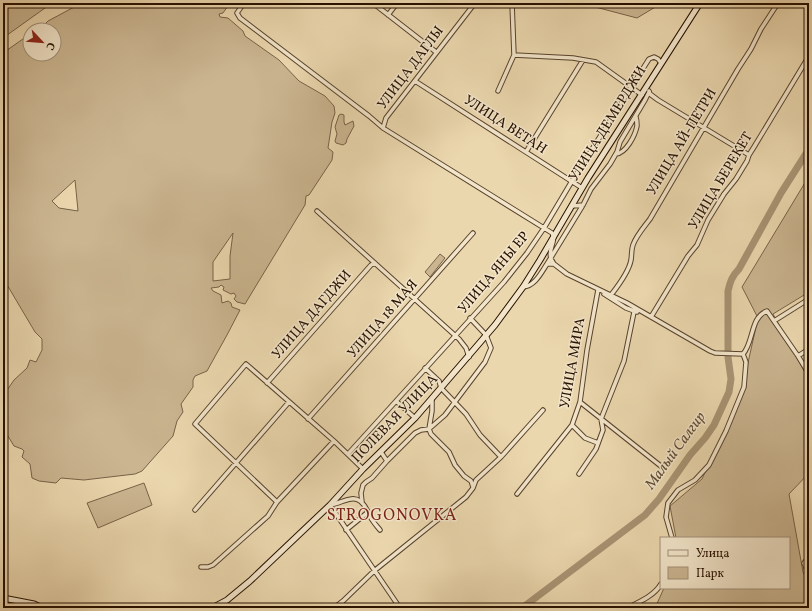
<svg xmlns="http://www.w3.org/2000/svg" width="812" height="611" viewBox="0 0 812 611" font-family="Vollkorn,serif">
<rect width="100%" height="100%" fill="#ebd7ae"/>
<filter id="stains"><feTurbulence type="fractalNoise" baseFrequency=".005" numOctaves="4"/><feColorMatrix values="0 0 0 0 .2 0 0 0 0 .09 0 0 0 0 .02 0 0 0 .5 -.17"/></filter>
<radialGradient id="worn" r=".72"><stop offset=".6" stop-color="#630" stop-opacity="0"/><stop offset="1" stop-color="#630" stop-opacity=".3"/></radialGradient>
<path fill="#cab590" stroke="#786248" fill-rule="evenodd" d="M3,3H52L3,38Z
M77,3H230L223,13L219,14L220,17L228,18L243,31L245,36L279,60L299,81L325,96L334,106L335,113L332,122L328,148L333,152L332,160L309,195L306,196L305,205L245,304L237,302L234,299L236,296L234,293L231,294L223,290L224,287L221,285L219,287L211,288L213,291L221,295L222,303L228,301L231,303L232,307L240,310L227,335L207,371L195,376L193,380V387L181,404L183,412L177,421L173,436L142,471L135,474L84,480L61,478L56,483L39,481L32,478L30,464L22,457L24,451L22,449L14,446L3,428V396L14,380L27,368L30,360L36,362L42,350V339L35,332L3,278V53L30,34V54H54V30H37L42,27L48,21L76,6ZM75,180L78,211L59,208L52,201ZM233,233L230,256V279L213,281V262Z
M580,3H662L637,18Z
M341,114L344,115V122L345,125L353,121L354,126L347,139L346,143L343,145L336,143L335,141L337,134L335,127L339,115Z
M809,176V292L773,314L809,380V473L789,494L803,572L807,580L805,608H655L664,588H789V538H676L670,506L702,479L741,394L758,318L742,287Z
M440,254L445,258L430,277L425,272Z
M144,483L152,505L98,528L87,503Z"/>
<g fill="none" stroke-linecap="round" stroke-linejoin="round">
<path stroke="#a89373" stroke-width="7" d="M522,608L645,515L659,499L690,455L705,438L714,425L729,392L731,379L728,357V291C730,282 732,276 739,269L781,193L809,149"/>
<defs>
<path id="minor" d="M244,3L237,13L240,18L369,116L383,128L552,233C558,242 544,251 554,264
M373,3L436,52
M806,3L809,4
M388,15L397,3
M514,55L573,58L596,62L642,95
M415,81L582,188
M498,91L514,55L512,3
M649,91L650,94L658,100L749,155
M383,128L386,118L475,3
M526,152L583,60
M616,154C626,153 635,136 637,126C637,123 637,120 636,117
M572,206L583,205
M317,211L459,339L466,348L469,357
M547,264L583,205L591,189L610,164L617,152L620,142L645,100L649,92
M523,287C535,286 541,273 547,264H554L567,274L627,303L710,351L715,353L743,354
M604,294L626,308L637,312
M611,295C618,286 629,272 631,260C632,255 631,250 633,245C636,236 644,227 650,219L738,69L751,49L761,29L778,3
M651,317L688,256L697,245L708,220L724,194L736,179L747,161L749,155L754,147L809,56
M774,321L809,299
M743,354C754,342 750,317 767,311L798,356L809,374
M798,356L809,349
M425,368L439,381L441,388L466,414L480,435L501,457
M267,383L371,265L375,263
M432,399V411L429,429L431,434L449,452L455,465L464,476L471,481L473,487
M396,401L415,418
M580,402L662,467
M308,419L473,233
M572,425L585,438L598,443
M334,441L277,502L195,424L246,364L334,441L363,469
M381,452L387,461
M348,454L504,282L527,253L544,228L572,181L649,59L654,57L658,59L661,63
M579,474L596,449L603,430L601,419L624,361L634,312
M517,494L572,425L580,402L587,350L598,290
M362,502L361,493L363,485L366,482L372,478L387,461L415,433L421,430L429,429L445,415L485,362L491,348L486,335L470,318
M195,510L289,402
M346,530L368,512
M380,530C376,525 371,520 369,514C366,507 361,497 351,499C344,500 337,504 330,505L400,608
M672,538L666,517L668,503L678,490L695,480L709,465L726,431L744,387L746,362L743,354
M809,557L804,563L809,575
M201,567H208L213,565L268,516L277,502
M334,608L343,601L374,571L466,497L473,488L476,480L501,457L543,410
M627,608C639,602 654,596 661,584"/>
<path id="secondary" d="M3,598L34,604L42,608
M212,608L227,600L250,581L330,505L363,469L415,418L495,325L523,287L540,260L588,178L700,3"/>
</defs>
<use href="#minor" stroke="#58422c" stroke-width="5.5"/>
<use href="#secondary" stroke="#271000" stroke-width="7"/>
<use href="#minor" stroke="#f2e5ca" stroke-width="3.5"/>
<use href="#secondary" stroke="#f2e5ca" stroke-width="5"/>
</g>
<g text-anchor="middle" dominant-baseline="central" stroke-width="3" stroke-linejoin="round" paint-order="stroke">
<g font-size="14" fill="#271000" stroke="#f2e5ca">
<text transform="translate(411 68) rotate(-53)">УЛИЦА ДАГЛЫ</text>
<text transform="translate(608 124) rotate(-58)">УЛИЦА ДЕМЕРДЖИ</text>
<text transform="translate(505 125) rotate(33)">УЛИЦА ВЕТАН</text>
<text transform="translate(682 142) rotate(-59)">УЛИЦА АЙ-ПЕТРИ</text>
<text transform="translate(721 181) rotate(-59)">УЛИЦА БЕРЕКЕТ</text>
<text transform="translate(494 273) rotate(-50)">УЛИЦА ЯНЫ ЕР</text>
<text transform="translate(312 315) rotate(-49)">УЛИЦА ДАГДЖИ</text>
<text transform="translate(383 319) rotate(-49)">УЛИЦА 18 МАЯ</text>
<text transform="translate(573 363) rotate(-80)">УЛИЦА МИРА</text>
<text transform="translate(395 419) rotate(-46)">ПОЛЕВАЯ УЛИЦА</text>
</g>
<g font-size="15" font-style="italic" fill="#614b34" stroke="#f2e5ca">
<text transform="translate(676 451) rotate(-54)">Малый Салгир</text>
</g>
<g font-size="16" letter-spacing="1" fill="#7a1f14" stroke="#f2e5ca">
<text x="392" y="516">STROGONOVKA</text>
</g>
</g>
<rect width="812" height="611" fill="none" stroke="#ebd7ae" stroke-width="16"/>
<rect x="4" y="4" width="804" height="603" fill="none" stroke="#271000" stroke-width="2"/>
<rect x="8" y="8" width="796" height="595" fill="none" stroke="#271000"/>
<rect x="660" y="537" width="130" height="52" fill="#f2e5ca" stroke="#a19079"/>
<rect x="668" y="550" width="20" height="6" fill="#f2e5ca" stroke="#a19079"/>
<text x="696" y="557" font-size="12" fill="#271000">Улица</text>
<rect x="668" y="567" width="20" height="12" fill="#cab590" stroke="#a19079"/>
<text x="696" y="577" font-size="12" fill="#271000">Парк</text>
<g transform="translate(42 42) rotate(116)"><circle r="19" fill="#f2e5ca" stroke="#a19079"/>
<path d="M0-3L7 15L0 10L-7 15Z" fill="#8f2418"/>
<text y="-6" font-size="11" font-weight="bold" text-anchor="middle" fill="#271000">С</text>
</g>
<rect width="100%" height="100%" filter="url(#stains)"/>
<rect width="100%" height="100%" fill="url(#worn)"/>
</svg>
